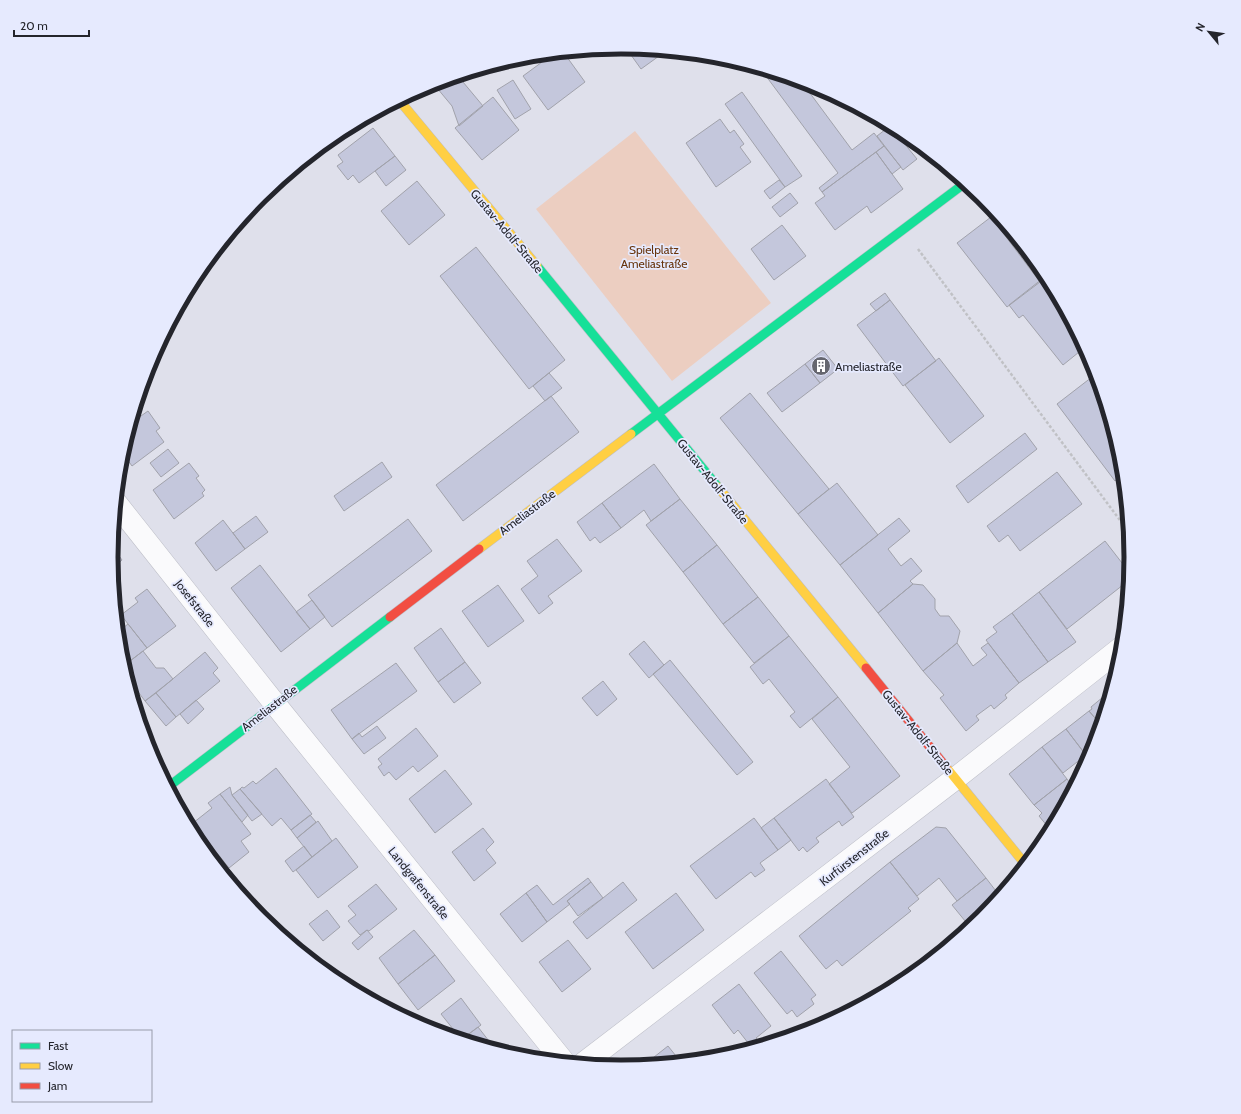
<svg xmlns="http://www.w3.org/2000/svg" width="1241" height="1114" viewBox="0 0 1241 1114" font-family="Cabin,sans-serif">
<rect width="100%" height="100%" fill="#dfe0eb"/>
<path fill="#eccec1" d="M635,131L771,303L672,381L536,209Z"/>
<path fill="#c4c7dc" stroke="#a1a2ab" d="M621,47L666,51L641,69L626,48L616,56L611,48Z
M564,53L585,82L548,110L523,76L553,54Z
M771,72L801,81L852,150L874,133L884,146L822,192L819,188L838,173L766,76Z
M458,76L483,106L459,126L452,106L437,88L450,78Z
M513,80L531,109L515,119L497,90Z
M742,92L802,176L785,187L725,104Z
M493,97L519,130L482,160L455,128Z
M720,119L730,133L734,130L744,144L740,147L751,162L716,187L686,143Z
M890,126L917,159L903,170L877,136Z
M373,128L395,156L359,183L353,175L348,180L337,166L343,162L338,155Z
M884,146L901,167L892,174L876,152Z
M876,152L903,189L871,213L867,206L835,230L815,203L825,196L822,192Z
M395,156L406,170L386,186L375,171Z
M779,180L785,187L770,199L764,191Z
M417,181L445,215L409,245L381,211Z
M790,193L798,203L780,217L772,207Z
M991,217L1040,282L1007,307L957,243Z
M782,225L806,256L774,280L751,249Z
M476,247L565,360L529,389L440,276Z
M1042,279L1058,299L1084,348L1063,365L1023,315L1019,318L1009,305Z
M885,293L890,300L876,311L870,304Z
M890,300L936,361L903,386L857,325Z
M823,350L838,369L820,383L805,364Z
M939,358L984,416L950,443L905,385Z
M805,364L820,383L782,412L767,393Z
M549,373L562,388L545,401L533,386Z
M1092,377L1099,387L1121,458L1122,475L1115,481L1057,404Z
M750,393L829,489L798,514L720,418Z
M551,396L579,432L463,521L436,485Z
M148,411L160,428L156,431L164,442L132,466L122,452L131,423Z
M1025,433L1037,449L968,503L956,486Z
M168,449L179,463L161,477L150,463Z
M382,462L392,477L344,511L334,496Z
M189,463L199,476L196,478L205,490L202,493L204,496L174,519L153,490Z
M654,464L680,499L651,521L644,510L621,528L602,503Z
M1057,472L1082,504L1020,551L1008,535L999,542L987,526Z
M1122,475L1124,486L1118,479Z
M837,483L878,535L840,565L798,514Z
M680,499L717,545L683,572L646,525Z
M602,503L621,528L600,543L595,537L590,541L577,522Z
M256,516L268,532L245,549L233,533Z
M899,518L910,531L888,549L901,566L911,558L922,571L910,581L913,584L878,613L840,565Z
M408,519L432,551L332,627L308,595Z
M223,520L245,549L216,571L195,543Z
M557,539L582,571L548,596L553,603L539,614L521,589L538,576L527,561Z
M1105,541L1129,572L1128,581L1067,629L1039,592Z
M717,545L758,597L723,624L683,572Z
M112,546L122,560L112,569L111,557Z
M260,565L310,629L281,652L231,588Z
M913,584L923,585L935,599V609L940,616H949L960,631L957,643L923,671L878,613Z
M498,585L524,621L488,647L462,611Z
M147,589L176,626L147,648L121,615L138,602L135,598Z
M1039,592L1076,642L1048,662L1012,613Z
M758,597L789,636L754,663L723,624Z
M312,600L325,617L310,629L296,612Z
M1012,613L1048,662L1019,683L986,640L997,632L993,627Z
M128,624L147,648L130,661L119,648V642L122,639L118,634V632Z
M441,628L465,662L438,682L414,648Z
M789,636L838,697L800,728L790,716L795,712L769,679L763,684L750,667Z
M644,641L664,665L649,678L629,654Z
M957,643L973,666L987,655L981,648L988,643L1019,683L1005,695L1007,698L994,709L991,705L976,716L979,720L966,731L940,698L944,695L923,671Z
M143,651L156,668H164L173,679L145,701L127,677L122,661L127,657L130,661Z
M205,652L218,668L213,673L220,681L176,717L156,693Z
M670,660L753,762L737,775L653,674Z
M465,662L481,683L454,703L438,682Z
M396,663L417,691L352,739L331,710Z
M603,681L617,699L597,716L582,698Z
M156,693L176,717L166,726L145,701Z
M838,697L900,776L852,813L829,784L850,767L812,719Z
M1103,697L1106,700L1108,699L1100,724L1089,711L1092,709L1091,707Z
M196,700L204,709L188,724L180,714Z
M1089,711L1100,724L1092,752L1088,758L1066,729Z
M377,726L386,738L364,754L352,739L359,733L362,737Z
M416,728L438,756L418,772L413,766L396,780L389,772L384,776L378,767L382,764L378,759Z
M1066,729L1086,755L1063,773L1042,747Z
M1042,747L1067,779L1034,805L1009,774Z
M276,768L312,814L291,830L281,818L272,826L240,789L242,787L244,788L253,781L256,784Z
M445,770L472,804L435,833L409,799Z
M826,779L854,817L842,826L839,821L816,838L819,842L807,852L803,847L799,851L774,818Z
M1067,779L1073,787L1052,826L1051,824L1048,827L1039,816L1042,813L1034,805Z
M230,787L232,795L248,815L242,822L220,794Z
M240,789L262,814L252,821L232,795Z
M220,794L251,834L241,841L249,852L229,868L193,823L212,808L208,803Z
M310,815L316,822L297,838L291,830Z
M754,818L778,850L760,863L765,870L755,877L751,872L716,899L690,866Z
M774,818L791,840L778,850L761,828Z
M318,821L332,841L312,857L297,838Z
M936,827L946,828L986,878L957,901L939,878L917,896L890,862Z
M483,828L494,842L486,850L496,863L474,881L452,852Z
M336,838L358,867L318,898L296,870Z
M304,846L312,857L293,872L285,861Z
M890,862L919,899L908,908L911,911L842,966L837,960L826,969L799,936Z
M224,863L242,885L237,890L219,868Z
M588,878L591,882L567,901L570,904L547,922L526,893L537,885L553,905Z
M986,878L999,895L981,918L970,927L952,905Z
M591,882L603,898L578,916L567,901Z
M623,882L637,900L587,939L573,922Z
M376,884L397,909L369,931L367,930L360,935L348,921L356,915L348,906Z
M526,893L547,922L522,942L500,914Z
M676,893L704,930L653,969L625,932Z
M327,910L340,927L323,941L309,924Z
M367,930L373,937L358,950L352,943Z
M414,930L435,955L398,984L379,958Z
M568,940L591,969L562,992L539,962Z
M781,951L816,995L811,999L814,1004L797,1017L792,1010L787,1014L754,973Z
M435,955L455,981L418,1010L398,984Z
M335,971L347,986L337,981L330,975Z
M739,984L771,1026L756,1038L761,1044L752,1048L738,1030L734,1034L712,1005Z
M461,998L481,1025L462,1039H461L441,1014Z
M478,1027L496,1050L462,1039Z
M668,1046L680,1061L644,1065Z"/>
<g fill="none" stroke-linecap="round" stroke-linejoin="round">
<defs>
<path id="street" d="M116,503L275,704L563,1061
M584,1063L956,778L1121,648"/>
<path id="fast" d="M537,266L718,487
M631,434L965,183
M168,787L390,617"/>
<path id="slow" d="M399,100L537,266
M718,487L866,668
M479,549L631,434
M946,767L1025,864"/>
<path id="jam" d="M390,617L479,549
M866,668L946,767"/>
</defs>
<use href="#street" stroke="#bdbec7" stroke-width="23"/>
<use href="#fast" stroke="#bdbec7" stroke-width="10"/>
<use href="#slow" stroke="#bdbec7" stroke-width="10"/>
<use href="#jam" stroke="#bdbec7" stroke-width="10"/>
<path stroke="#c0c1c5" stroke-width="2.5" stroke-dasharray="3 2" stroke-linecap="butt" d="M918,249L1128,531"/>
<use href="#street" stroke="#fafafc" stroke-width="22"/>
<use href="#fast" stroke="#16e098" stroke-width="9"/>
<use href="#slow" stroke="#ffcf43" stroke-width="9"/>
<use href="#jam" stroke="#f24e42" stroke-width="9"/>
</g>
<defs>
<symbol id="building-disc" viewBox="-11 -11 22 22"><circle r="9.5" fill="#65666f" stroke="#e6eafe"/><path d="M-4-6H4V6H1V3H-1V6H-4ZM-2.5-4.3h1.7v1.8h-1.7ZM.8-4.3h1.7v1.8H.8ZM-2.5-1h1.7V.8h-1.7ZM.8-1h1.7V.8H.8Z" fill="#fff"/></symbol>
</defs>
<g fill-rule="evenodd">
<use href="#building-disc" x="810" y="355" width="22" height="22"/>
</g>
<g text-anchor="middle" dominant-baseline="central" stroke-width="3.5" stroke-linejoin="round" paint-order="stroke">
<g font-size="12" fill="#24252c" stroke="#e6eafe">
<text transform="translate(507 231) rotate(50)">Gustav-Adolf-Straße</text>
<text transform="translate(713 481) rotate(51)">Gustav-Adolf-Straße</text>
<text transform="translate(527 512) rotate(-37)">Ameliastraße</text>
<text transform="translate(195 603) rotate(52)">Josefstraße</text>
<text transform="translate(269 708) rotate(-38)">Ameliastraße</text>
<text transform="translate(918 732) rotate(51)">Gustav-Adolf-Straße</text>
<text transform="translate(854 857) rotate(-38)">Kurfürstenstraße</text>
<text transform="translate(419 883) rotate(51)">Landgrafenstraße</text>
</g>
<g font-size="12" fill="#68340c" stroke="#e6eafe">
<text x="654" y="249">Spielplatz<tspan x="654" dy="14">Ameliastraße</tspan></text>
</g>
<g font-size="12" fill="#24252c" stroke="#e6eafe" text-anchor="start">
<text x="835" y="366">Ameliastraße</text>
</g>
</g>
<path d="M0 0H1241V1114H0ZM118 557a503 503 0 1 1 1006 0a503 503 0 1 1-1006 0Z" fill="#e6eafe" fill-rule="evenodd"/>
<path fill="none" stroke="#24252c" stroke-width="5" d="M118 557a503 503 0 1 1 1006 0a503 503 0 1 1-1006 0Z"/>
<rect x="12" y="1030" width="140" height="72" fill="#e6eafe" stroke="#989baa"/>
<rect x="20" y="1043" width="20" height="6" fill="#16e098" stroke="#989baa"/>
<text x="48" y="1050" font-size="12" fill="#24252c">Fast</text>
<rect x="20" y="1063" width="20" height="6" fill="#ffcf43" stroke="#989baa"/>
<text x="48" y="1070" font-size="12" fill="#24252c">Slow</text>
<rect x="20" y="1083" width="20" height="6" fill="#f24e42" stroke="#989baa"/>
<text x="48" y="1090" font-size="12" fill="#24252c">Jam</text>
<g transform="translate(1209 32) rotate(299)" stroke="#e6eafe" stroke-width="3" paint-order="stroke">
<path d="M0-3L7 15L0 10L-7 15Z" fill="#24252c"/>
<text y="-6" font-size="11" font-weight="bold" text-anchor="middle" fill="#24252c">N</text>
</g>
<path d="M14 30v6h75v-6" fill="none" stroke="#24252c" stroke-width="2"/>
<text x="20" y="30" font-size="12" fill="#24252c" stroke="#e6eafe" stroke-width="3" paint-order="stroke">20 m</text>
</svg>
